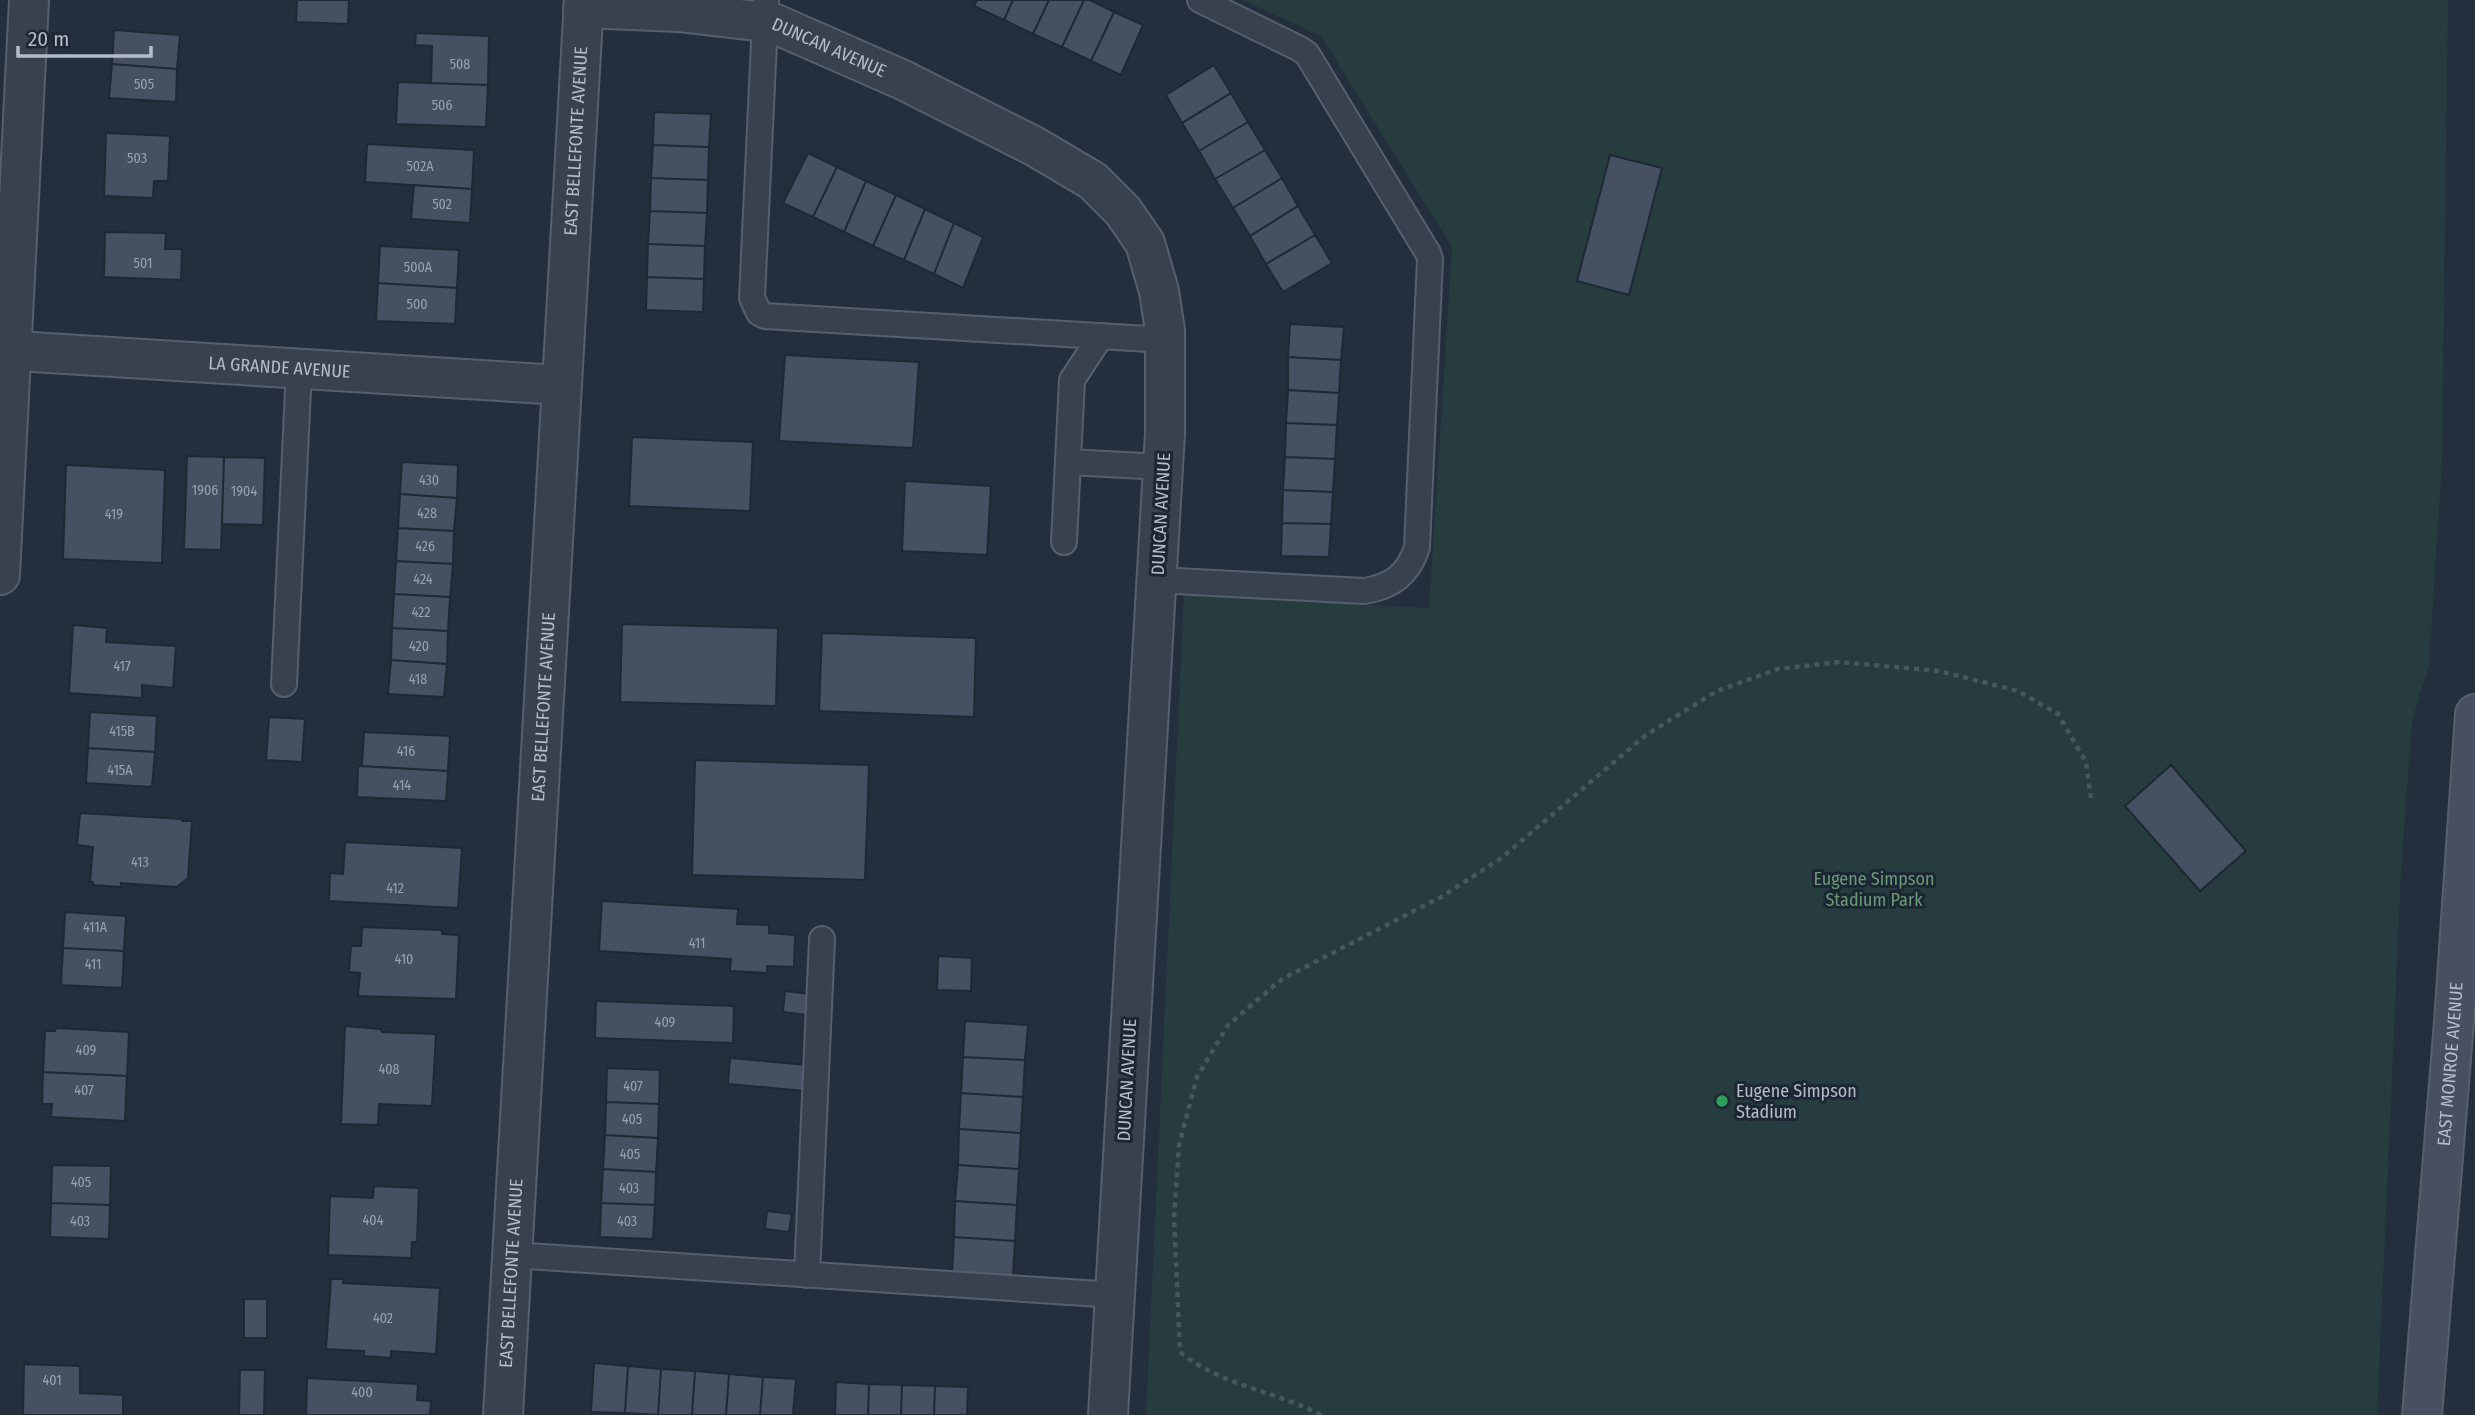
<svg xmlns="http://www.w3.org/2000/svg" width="2475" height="1415" viewBox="0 0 2475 1415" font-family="'Fira Sans Condensed',sans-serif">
<rect width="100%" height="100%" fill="#242f3e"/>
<path fill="#263c3f" d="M1243,0H2448L2442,462L2429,666L2412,720L2401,873L2377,1415H1146L1184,595L1429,608L1452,247L1321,36Z"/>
<path fill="#455162" stroke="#1f2835" stroke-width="2" d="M297,0H349L348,24L296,22Z
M977,0H1013L1004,20L974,6Z
M1013,0H1049L1033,34L1004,20Z
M1049,0H1084L1062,47L1033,34Z
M1084,0H1090L1114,12L1091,61L1062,47Z
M1114,12L1143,25L1121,75L1091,61Z
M114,30L180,35L177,69L112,64Z
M416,33L489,36L488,85L431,83L432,46L415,45Z
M112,64L177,69L176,102L109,98Z
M1214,65L1231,93L1182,123L1166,95Z
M398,82L488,85L486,127L396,124Z
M1231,93L1248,122L1199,151L1182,123Z
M654,112L711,114L709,147L653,145Z
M1248,122L1265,150L1215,179L1199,151Z
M106,133L170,136L168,181H154L153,198L104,196Z
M367,144L474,150L472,189L365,182Z
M653,145L709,147L708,180L651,178Z
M1265,150L1282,178L1233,208L1215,179Z
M808,153L837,167L813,217L783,203Z
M1610,155L1662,168L1629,295L1577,281Z
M837,167L866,181L844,232L813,217Z
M651,178L708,180L707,213L650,211Z
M1282,178L1298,206L1250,236L1233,208Z
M866,181L896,195L873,246L844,232Z
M414,185L472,189L470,223L411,219Z
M896,195L925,209L904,260L873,246Z
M1298,206L1315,235L1266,264L1250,236Z
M925,209L954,223L934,274L904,260Z
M650,211L707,213L705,246L648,244Z
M954,223L983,237L963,288L934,274Z
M105,232L166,233L165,249H182L181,280L104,277Z
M1315,235L1332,263L1283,292L1266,264Z
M648,244L705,246L704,279L647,277Z
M380,246L459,250L457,288L378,283Z
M647,277L704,279L703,312L646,310Z
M378,283L457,288L455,324L376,321Z
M1290,324L1344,327L1341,360L1288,357Z
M785,355L919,362L913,448L779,441Z
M1288,357L1341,360L1339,393L1288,390Z
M1288,390L1339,393L1337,425L1286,423Z
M1286,423L1337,425L1335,459L1285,457Z
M632,437L753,442L750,511L629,506Z
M187,456L224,457L221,550L184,549Z
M224,457L265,458L263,525L222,524Z
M1285,457L1335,459L1333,492L1283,490Z
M402,462L458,465L457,498L400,494Z
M66,465L165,470L162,563L63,559Z
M905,481L991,486L987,555L902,551Z
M1283,490L1333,492L1331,524L1282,523Z
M400,494L457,498L454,531L398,528Z
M1282,523L1331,524L1329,557L1281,556Z
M398,528L454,531L453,564L396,561Z
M396,561L453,564L450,597L394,594Z
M394,594L450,597L448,631L392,628Z
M622,624L778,628L776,706L620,702Z
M73,625L107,628L106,642L176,646L173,688L142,685V698L69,693Z
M392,628L448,631L447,664L391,660Z
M822,633L976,638L974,717L819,711Z
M391,660L447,664L444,697L388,694Z
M90,712L157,716L155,752L88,748Z
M269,717L305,719L302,762L266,760Z
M364,732L450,736L448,771L362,766Z
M88,748L155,752L152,787L86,783Z
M695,760L869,765L865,880L692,875Z
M2171,765L2246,851L2200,891L2125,806Z
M358,766L448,771L446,801L357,797Z
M80,813L182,819V821H192L188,878L177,887L121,883V887L93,885V882H90L93,847L77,845Z
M345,842L462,848L458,908L329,901L330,873L343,874Z
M602,901L738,909L737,924L769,925V933L795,935L794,967L767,966V973L730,971L731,959L599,951Z
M65,912L126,916L124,951L63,948Z
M362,927L442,930V934L459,935L456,999L358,996L360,973L349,972L351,946H361Z
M63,948L124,951L122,988L61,985Z
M938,956L972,958L971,991L937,990Z
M785,991L810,994L807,1015L783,1012Z
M596,1001L734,1006L733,1043L595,1038Z
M965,1021L1028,1025L1025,1060L963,1057Z
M345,1026L381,1029L382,1032L436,1034L432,1106L379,1104L378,1125L341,1124Z
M56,1028L129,1032L127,1076L43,1072L45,1031H55Z
M963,1057L1025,1060L1023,1097L961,1093Z
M730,1058L808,1065L806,1091L728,1084Z
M607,1068L660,1070L659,1104L606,1102Z
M43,1072L127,1076L125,1121L51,1117L52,1104H42Z
M961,1093L1023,1097L1021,1133L959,1129Z
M606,1102L659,1104L658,1138L605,1135Z
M959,1129L1021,1133L1019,1169L958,1165Z
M605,1135L658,1138L656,1172L603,1169Z
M52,1165L111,1166L110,1205L51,1203Z
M958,1165L1019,1169L1017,1205L955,1201Z
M603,1169L656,1172L655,1205L601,1203Z
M374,1186L419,1188L417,1242H412L411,1258L328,1255L330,1196L373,1198Z
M955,1201L1017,1205L1015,1241L954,1237Z
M51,1203L110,1205L109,1239L50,1237Z
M601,1203L655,1205L653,1239L600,1237Z
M767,1211L792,1214L789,1232L765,1229Z
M954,1237L1015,1241L1013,1277L952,1273Z
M331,1279H344L343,1283L440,1288L436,1354L391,1351V1358L364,1356V1351L326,1349Z
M244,1299H267V1338H244Z
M594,1363L628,1366L625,1413L591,1412Z
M24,1364L80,1366V1393L123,1395V1415H23Z
M628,1366L661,1369L658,1415L625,1413Z
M661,1369L695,1371L692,1415H658Z
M240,1370H265L264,1415H239Z
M695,1371L729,1374L726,1415H692Z
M729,1374L763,1377L760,1415H726Z
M763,1377L796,1379L793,1415H760Z
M307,1378L418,1384L417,1400L431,1401L430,1415H306Z
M836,1382L869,1384L868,1415H835Z
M869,1384L902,1385L901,1415H868Z
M902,1385L935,1386L934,1415H901Z
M935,1386L968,1387L967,1415H934Z"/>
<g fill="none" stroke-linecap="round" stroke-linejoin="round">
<defs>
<path id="lane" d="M766,0L752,298L759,313L765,316L1165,340
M1068,462L1163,467
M1064,542L1072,380L1101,336
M1157,580L1364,591C1392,587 1409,574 1417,547L1430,259L1428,253L1307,54L1300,49L1200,0
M284,684L299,369
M512,1255L1115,1295
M807,1275L822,939"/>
<g id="street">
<path id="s1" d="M583,8L678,12L773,23L903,80L1034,146L1093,181L1123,211L1145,243L1159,291L1165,331V433L1108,1415"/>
<path id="s2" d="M0,350L561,385"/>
<path d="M0,575L29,0"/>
<path id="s3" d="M503,1415L584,0"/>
</g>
<g id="secondary">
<path id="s4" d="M2422,1415L2454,1022L2475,714"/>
</g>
</defs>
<use href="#lane" stroke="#565f6c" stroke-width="28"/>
<use href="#street" stroke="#565f6c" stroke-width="42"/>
<use href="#secondary" stroke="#565f6c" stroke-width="42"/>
<path stroke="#44595c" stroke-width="4.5" stroke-dasharray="5 5" stroke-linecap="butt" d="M1321,1415C1276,1391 1221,1386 1180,1352L1174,1218L1179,1145L1197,1077L1228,1025L1282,979L1441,897L1500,859L1646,735L1717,691L1778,669L1839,662L1939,671L2018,691L2058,714L2086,762L2091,798"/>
<use href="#lane" stroke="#38414e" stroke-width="24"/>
<use href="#street" stroke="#38414e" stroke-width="38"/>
<use href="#secondary" stroke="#465061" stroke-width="38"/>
</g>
<circle fill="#2e9e5b" stroke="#1d2633" stroke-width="2.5" cx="1722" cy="1101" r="7"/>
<g text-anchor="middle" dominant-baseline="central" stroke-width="6" stroke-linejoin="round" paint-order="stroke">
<g font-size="14" fill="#98a1af">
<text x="460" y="64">508</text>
<text x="144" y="84">505</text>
<text x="442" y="105">506</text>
<text x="137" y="158">503</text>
<text x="420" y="166">502A</text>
<text x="442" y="204">502</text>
<text x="143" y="263">501</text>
<text x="418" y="267">500A</text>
<text x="417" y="304">500</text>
<text x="429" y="480">430</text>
<text x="205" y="490">1906</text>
<text x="244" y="491">1904</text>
<text x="427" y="513">428</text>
<text x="114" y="514">419</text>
<text x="425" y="546">426</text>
<text x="423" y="579">424</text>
<text x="421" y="612">422</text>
<text x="419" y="646">420</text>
<text x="122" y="666">417</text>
<text x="418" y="679">418</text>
<text x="122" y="731">415B</text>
<text x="406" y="751">416</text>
<text x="120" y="770">415A</text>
<text x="402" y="785">414</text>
<text x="140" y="862">413</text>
<text x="395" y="888">412</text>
<text x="95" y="927">411A</text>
<text x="697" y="943">411</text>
<text x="404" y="959">410</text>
<text x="93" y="964">411</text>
<text x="665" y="1022">409</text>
<text x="86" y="1050">409</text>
<text x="389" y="1069">408</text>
<text x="633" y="1086">407</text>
<text x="84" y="1090">407</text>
<text x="632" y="1119">405</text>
<text x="630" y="1154">405</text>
<text x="81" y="1182">405</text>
<text x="629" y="1188">403</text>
<text x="373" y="1220">404</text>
<text x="80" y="1221">403</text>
<text x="627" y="1221">403</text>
<text x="383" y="1318">402</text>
<text x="52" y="1380">401</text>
<text x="362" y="1392">400</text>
</g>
<g font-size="18" fill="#b4bcc9" stroke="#1d2633">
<text stroke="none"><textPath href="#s1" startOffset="252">DUNCAN AVENUE</textPath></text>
<text stroke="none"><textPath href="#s3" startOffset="1276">EAST BELLEFONTE AVENUE</textPath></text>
<text stroke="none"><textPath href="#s2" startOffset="280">LA GRANDE AVENUE</textPath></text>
<text transform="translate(1161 514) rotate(-87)">DUNCAN AVENUE</text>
<text stroke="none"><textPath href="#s3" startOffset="709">EAST BELLEFONTE AVENUE</textPath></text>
<text stroke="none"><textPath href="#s4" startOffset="352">EAST MONROE AVENUE</textPath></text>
<text transform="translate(1127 1080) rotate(-87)">DUNCAN AVENUE</text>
<text stroke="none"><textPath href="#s3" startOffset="142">EAST BELLEFONTE AVENUE</textPath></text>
</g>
<g font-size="18" fill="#6b9a76" stroke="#1d2633">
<text x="1874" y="879">Eugene Simpson<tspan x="1874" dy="21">Stadium Park</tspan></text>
</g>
<g font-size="18" fill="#b4bcc9" stroke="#1d2633" text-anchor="start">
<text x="1736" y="1091">Eugene Simpson<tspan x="1736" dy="21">Stadium</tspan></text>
</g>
</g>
<path d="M18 46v10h133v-10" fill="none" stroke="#b4bcc9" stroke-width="3.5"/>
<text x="28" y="46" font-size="21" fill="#b4bcc9" stroke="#1d2633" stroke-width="5" paint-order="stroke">20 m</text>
</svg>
